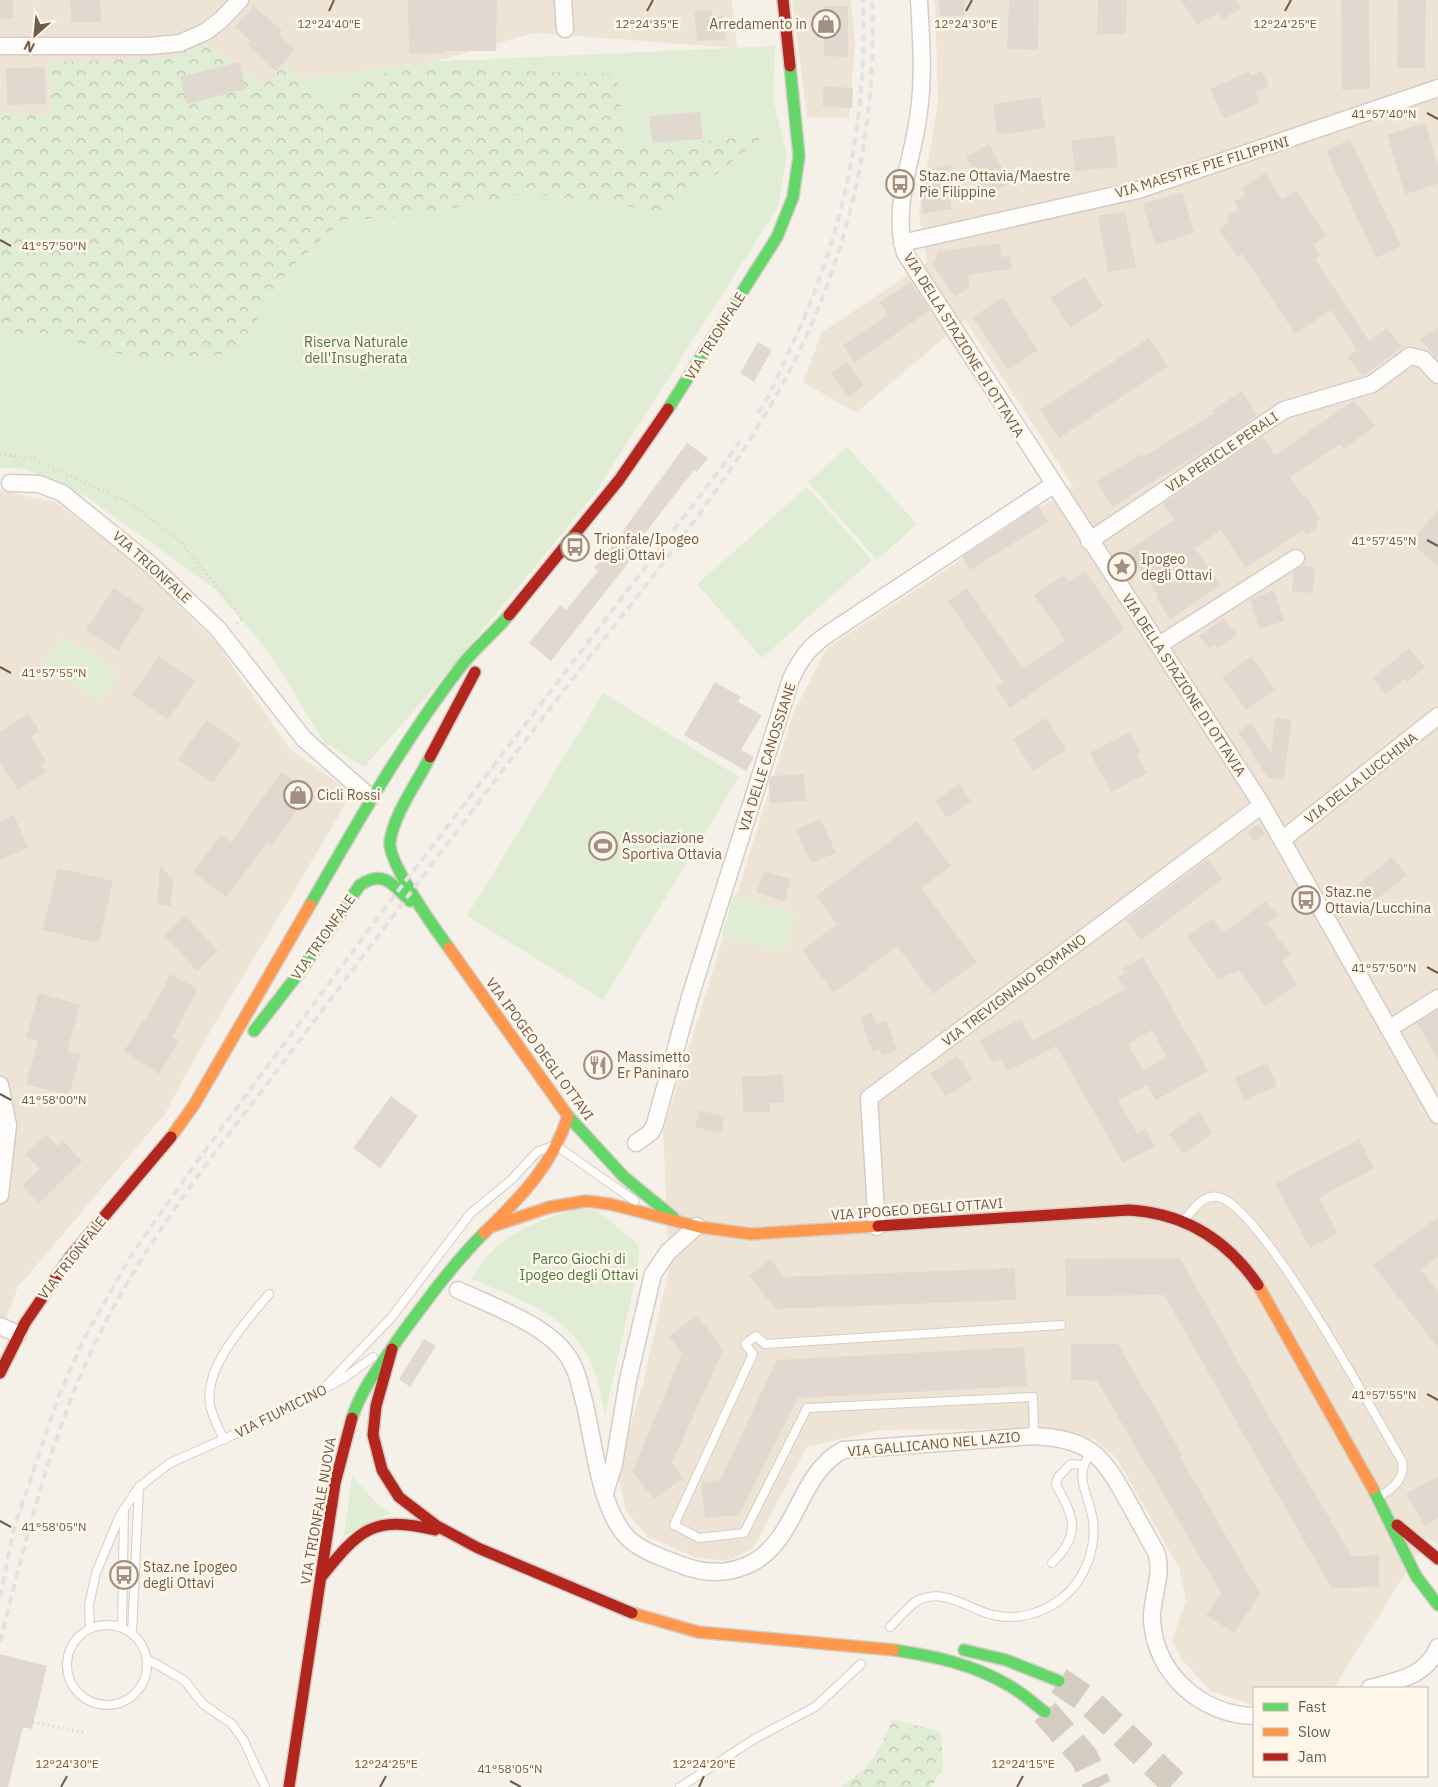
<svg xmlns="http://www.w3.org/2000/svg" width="1438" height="1787" viewBox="0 0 1438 1787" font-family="'IBM Plex Sans',sans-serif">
<defs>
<pattern id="forest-crowns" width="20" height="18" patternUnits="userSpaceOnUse" patternTransform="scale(1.25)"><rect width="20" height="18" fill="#e1ecd4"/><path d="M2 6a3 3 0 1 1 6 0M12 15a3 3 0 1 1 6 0" fill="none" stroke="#bbc2ae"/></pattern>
</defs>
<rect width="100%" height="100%" fill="#f5f1e9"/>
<path fill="#eee4d6" d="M0,0H732L737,48L534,33L102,157L0,114Z
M792,0H851L855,43L849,118L807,117Z
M935,0H1438V1545L1427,1539L1335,1686L1324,1688H1254V1703L1250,1704L1211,1691L1182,1660L1172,1640L1186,1600L1179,1568L1116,1457L1094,1439L1050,1429L879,1430L807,1447L753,1548L727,1561L694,1557L647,1536L626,1511L617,1471L643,1383L669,1270L663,1131L794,711L827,648L1073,486L965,320L856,413L803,382L822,332L927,262L919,214L938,103Z
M0,490L57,503L141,568L216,642L290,749L352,793L193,1061L165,1114L18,1287L0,1335Z"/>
<path fill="#e1ecd4" d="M775,46L773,100L787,153L778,207L593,496L444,677L364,767L324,742L268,651L215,589L87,497L25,469L0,468V142L7,146L308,78L429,62Z
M847,447L917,524L877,560L808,482Z
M807,487L872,560L762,658L697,584Z
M61,635L119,672L100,701L42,664Z
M603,693L739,777L603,1000L467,916Z
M733,896L796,913L785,953L722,936Z
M577,1208L596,1210L639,1245L638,1268L605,1415C601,1396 598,1376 589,1359C565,1312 517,1298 471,1279C477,1271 482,1261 489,1254C511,1229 547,1219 577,1208Z
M352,1476L379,1506L390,1513L344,1536Z"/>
<path fill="url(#forest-crowns)" d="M206,42L263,86L284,65L325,103L398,67L616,74L627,147L764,136L669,212L527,193L417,216L343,220L289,269L235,354L140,359L41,333L0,334V113L52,116L49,62L168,58Z
M893,1719L941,1732L943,1768L931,1787H841L866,1768L880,1748Z"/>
<path fill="#e1d9d0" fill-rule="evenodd" d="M0,0H13V19L0,18Z
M70,0H100L101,22H71Z
M408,0H497L496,51H445V53L409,54Z
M939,0H964V16H940Z
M1009,0H1039L1038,50L1007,49Z
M1098,0H1127L1126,34H1097Z
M1181,0H1239L1237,1L1241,8L1222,20L1218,13L1197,25Z
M1341,0H1369L1370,89L1342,90Z
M1398,0H1426L1425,68H1397Z
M254,6L282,31L279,35L295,49L276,71L247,45L251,41L235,27Z
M824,6H848V57L824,56Z
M711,10L712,17L723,16L725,39L697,41L694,11Z
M239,62L246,89L187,104L180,77Z
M45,67L46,104L7,105L6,68Z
M1249,71L1251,76L1262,71L1269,86L1256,92L1260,102L1224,119L1210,89Z
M824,86L853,88L852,108L822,106Z
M1041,97L1045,128L997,135L993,104Z
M700,112L703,139L652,143L649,116Z
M1425,123L1438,165V184L1405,194L1387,135Z
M1115,135L1118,167L1075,171L1071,140Z
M1350,139L1401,246L1376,258L1326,151Z
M989,144L1010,183L987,196L966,157Z
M951,165L954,183L950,184L951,192H948L952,209L923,214L919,191L925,190L921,171Z
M1265,173L1282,199L1296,190L1326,236L1313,245L1320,255L1315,259L1369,341L1387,328L1402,347L1363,376L1348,357L1357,350L1331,310L1295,334L1242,254L1237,257L1219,229L1229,222L1226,217L1239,209L1234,202L1246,195L1242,188Z
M1182,192L1194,233L1155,245L1143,204Z
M1125,211L1136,267L1108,272L1098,216Z
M1000,243L1001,257L1010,256L1012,269L968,275L970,287L955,297L933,265L938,252Z
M1084,277L1103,306L1070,328L1050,298Z
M911,282L930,310L854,363L843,345L888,315L879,302Z
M1003,297L1038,350L1008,370L973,317Z
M1438,327V360L1420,339Z
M1149,338L1168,366L1059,438L1040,410Z
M758,342L772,350L754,382L740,373Z
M847,362L864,386L849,397L831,373Z
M1242,391L1257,415L1220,441L1112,507L1096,482L1141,454L1143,457L1214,413L1212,410Z
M1354,400L1375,426L1344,449L1340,444L1290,477L1303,497L1306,495L1320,519L1315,522L1318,527L1306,535L1303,530L1245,568L1221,530L1195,548L1220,585L1170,620L1156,597L1158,596L1128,551L1174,520L1163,504L1263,436L1275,455Z
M687,443L708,458L697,472L694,470L632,550L636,553L551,661L529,643L560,605L566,610L598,571L594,568L625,530L624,529Z
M1039,506L1048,522L970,570L962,557Z
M1438,510V566L1410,542Z
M1302,566L1315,567L1313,593L1292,591L1293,572Z
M1085,571L1125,629L1010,708L996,687L1003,682L948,601L967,588L1023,669L1065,640L1034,595L1064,575L1069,582Z
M114,588L145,609L118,651L86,630Z
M1274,590L1284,621L1259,629L1250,599Z
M1224,618L1237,635L1217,649L1214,645L1209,649L1199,636Z
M1409,648L1425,667L1407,682L1405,678L1386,694L1373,678Z
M159,656L195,681L168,720L132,695Z
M1251,656L1275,689L1246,710L1222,677Z
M715,682L741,697L738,702L762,715L741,750L754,757L746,771L684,735Z
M28,714L40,731L31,737L46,761L41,765L46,772L18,790L0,763V732Z
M1046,718L1066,750L1033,771L1013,739Z
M1275,718L1292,720L1284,779L1268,778L1238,732L1251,723L1271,753Z
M206,720L241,744L213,783L178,760Z
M1130,732L1141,753L1137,755L1147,773L1111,792L1090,753Z
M281,772L310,792L272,846L267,843L226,897L193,872L221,835L231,842Z
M804,774L806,801L770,803L769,783L771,776Z
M959,784L971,801L947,818L935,801Z
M14,815L28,848L0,860V821Z
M821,819L836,853L811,863L796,830Z
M917,821L951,866L921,888L977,962L933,994L897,946L834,993L802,950L837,924L816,896Z
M1258,824L1265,834L1254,842L1247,832Z
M1392,857L1407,875L1372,903L1357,886Z
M1208,859L1223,879L1141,940L1126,920Z
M160,865L173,880L171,906L157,905Z
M58,868L113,881L99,943L42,930Z
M763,871L791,879L785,901L757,893Z
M1266,901L1278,916L1267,923L1291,955L1282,962L1297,984L1266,1007L1239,971L1218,979L1187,937L1212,918L1223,933Z
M185,915L218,951L197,971L164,935Z
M1143,957L1208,1071L1156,1100L1147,1085L1118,1101L1137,1133L1145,1128L1155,1146L1123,1163L1056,1046L1007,1071L1001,1059L992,1063L980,1040L1021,1019L1032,1041L1125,989L1118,977L1125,973L1122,969ZM1152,1030L1167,1057L1143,1071L1128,1044Z
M171,974L198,989L172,1037L179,1042L159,1074L124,1051L143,1020L145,1021Z
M39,993L80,1005L67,1052L80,1055L69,1096L26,1084L38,1041L26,1038Z
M1438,1010V1060L1417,1023Z
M872,1012L876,1024L886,1020L897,1050L882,1056L880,1049L873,1052L860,1017Z
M957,1056L973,1079L946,1097L930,1074Z
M1267,1063L1277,1086L1244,1100L1234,1077Z
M783,1075L784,1103H770V1112H743L742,1076Z
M391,1096L418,1116L380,1168L353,1148Z
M699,1110L725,1117L721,1134L695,1127Z
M1199,1112L1213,1133L1183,1154L1169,1134Z
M46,1135L58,1146L63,1141L82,1161L39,1203L22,1186L40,1169L25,1155Z
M1359,1139L1374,1168L1319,1198L1338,1233L1310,1248L1275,1184Z
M1438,1217V1257L1421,1269L1438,1292V1348L1373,1265Z
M1180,1258L1272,1422L1352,1556L1379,1555V1587L1331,1588L1164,1295L1066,1296L1065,1259Z
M770,1259L784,1277L1015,1268L1016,1300L776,1309L749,1276Z
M697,1315L723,1350L672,1463L683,1478L654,1499L632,1472L682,1354L669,1336Z
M424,1339L436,1346L410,1387L399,1379Z
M1071,1344H1118L1183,1456L1180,1457L1260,1594L1234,1633L1206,1615L1221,1593L1097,1381L1071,1380Z
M1024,1347L1027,1386L798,1398L739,1515L705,1518L701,1483L720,1480L777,1360Z
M1438,1476V1518L1425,1526L1406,1494Z
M0,1654L47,1666L32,1729L23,1727L8,1787H0Z"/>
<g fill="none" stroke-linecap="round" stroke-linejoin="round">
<path stroke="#d4cbc1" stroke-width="28" stroke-dasharray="28 14" stroke-linecap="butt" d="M1059,1681L1087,1700L1178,1787
M1045,1712L1084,1757L1098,1787"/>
<defs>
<path id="lane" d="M561,1149L635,1201
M1185,1219C1194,1209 1203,1194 1218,1197C1261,1205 1375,1416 1402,1461C1406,1479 1392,1489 1379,1497
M323,1389L391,1318L470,1214L512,1179L537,1152L550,1147
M1034,1436L1033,1397L807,1408L744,1533L699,1538L674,1525L753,1354L745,1344L756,1336L765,1344L1061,1325
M224,1440C219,1428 212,1417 210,1404C204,1366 247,1321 269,1294
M1052,1563C1081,1535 1075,1518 1056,1485L1058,1477L1071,1464L1082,1465
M67 1665a40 40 0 1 1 80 0a40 40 0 1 1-80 0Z
M890,1627C899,1619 910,1603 921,1599C946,1589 971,1610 993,1615C1017,1621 1043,1613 1061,1599C1086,1580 1098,1545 1092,1515C1086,1487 1074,1479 1091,1451
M90,1628L89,1605L96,1573L120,1515L139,1487L170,1463L276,1416L344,1378L373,1357
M122,1628L124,1510
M132,1633L139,1487
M147,1659L184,1680L203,1704L232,1724L244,1741L265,1787
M680,1787L756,1738L815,1707L861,1664"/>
<path id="street" d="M563,0L565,29
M919,0C921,37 924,74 919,111C914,157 891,206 905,253L1262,805L1438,1115
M0,46H150L180,43L205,32L221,20L240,0
M902,243L1138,190L1438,88
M10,483L39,484L62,493L151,565L218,629L304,739L371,798
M1089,541L1284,410L1372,384L1410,356L1423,359L1438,375
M1159,645L1296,558
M1283,839L1438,716
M1390,1028L1438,998
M0,1085L8,1125L0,1195
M636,1143L651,1132L655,1124L690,997L791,679C800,659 810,646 828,634L1053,485
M877,1227L869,1098L1262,805
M458,1290C492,1306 545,1324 567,1355C578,1370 580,1388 585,1405C594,1443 600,1512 629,1539C642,1551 661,1557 676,1563C702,1574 727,1576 752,1563C798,1538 798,1474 843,1450L1034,1436C1088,1439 1101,1453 1126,1498C1136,1516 1146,1534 1156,1552C1164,1574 1151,1598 1152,1620C1155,1674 1202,1715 1254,1716
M0,1326L18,1334
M605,1493L614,1464L628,1380L653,1274L668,1252L697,1226
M1370,1688C1397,1681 1427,1676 1438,1647"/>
<path id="fast" d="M668,409L777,237L793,197L799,156L790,66
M430,757C417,783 395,812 390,841C387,862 435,929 449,948
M310,905C357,823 404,740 462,665C476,647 494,633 509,615
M254,1031L299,973L360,885C384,869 393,885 410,901
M568,1116L624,1177L673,1217
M352,1418C362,1387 383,1362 401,1335C427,1300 453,1264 484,1233
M1373,1489L1416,1576L1438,1605
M894,1650C933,1656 973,1664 1008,1685C1021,1692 1033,1703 1045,1712
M964,1650L1006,1660L1059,1681"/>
<path id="slow" d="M449,948L568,1116C553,1165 520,1198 484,1233
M171,1137L194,1105L310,905
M493,1226L550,1207L586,1201L610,1204L699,1227L751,1234L878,1226
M1258,1285L1373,1489
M632,1613L698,1632L894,1650"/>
<path id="jam" d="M783,0L790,66
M509,615L619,480L668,409
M430,757L475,672
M878,1226L1129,1210C1184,1213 1227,1240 1258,1285
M392,1349L376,1406L373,1435L382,1470L399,1497L437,1526L478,1548L632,1613
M0,1373L25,1323L70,1257L171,1137
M1397,1525L1438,1559
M322,1576C360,1529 373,1515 435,1530
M289,1787L335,1483L352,1418"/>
</defs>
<use href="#lane" stroke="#d4cdc6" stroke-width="10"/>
<use href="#street" stroke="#d4cdc6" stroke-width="19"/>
<use href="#fast" stroke="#d4cdc6" stroke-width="14"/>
<use href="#slow" stroke="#d4cdc6" stroke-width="14"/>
<use href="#jam" stroke="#d4cdc6" stroke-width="14"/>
<path stroke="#d7d0ca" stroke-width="3" stroke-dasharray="1 4" stroke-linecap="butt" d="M0,454L31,458L132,504L181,542L243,619L235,625
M13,456L21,468
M0,1715L2,1714
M33,1722L87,1733"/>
<use href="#lane" stroke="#fefdfc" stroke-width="8"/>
<use href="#street" stroke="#fefdfc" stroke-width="16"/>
<use href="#fast" stroke="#63d668" stroke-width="11"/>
<use href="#slow" stroke="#ff974d" stroke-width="11"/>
<use href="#jam" stroke="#b3261e" stroke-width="11"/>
<path stroke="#e4e1e4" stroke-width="4" stroke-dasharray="8 5" stroke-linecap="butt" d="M758,413C771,394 780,371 790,349C842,240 868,121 863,0
M0,1597L14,1528L59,1395L85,1337L132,1254L201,1156L385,908L725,463L740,441
M0,1642C30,1524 57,1407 117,1301C168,1209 235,1127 297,1044C385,927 472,810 561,694C634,599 713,506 773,401C843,280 878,140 872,0"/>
</g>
<path fill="none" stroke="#725a4a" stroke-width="2" d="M329,11L334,0M647,11L653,0M966,11L972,0M1285,11L1291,0M1427,113L1438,119M0,240L11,246M1427,540L1438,546M0,667L11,673M1427,967L1438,973M0,1094L11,1100M1427,1394L1438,1400M0,1521L11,1527M510,1781L521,1787M61,1787L67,1776M380,1787L386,1776M699,1787L704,1776M1017,1787L1023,1776"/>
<defs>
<symbol id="shop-ring" viewBox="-11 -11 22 22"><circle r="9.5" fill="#fef7e9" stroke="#a08f82" stroke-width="1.5"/><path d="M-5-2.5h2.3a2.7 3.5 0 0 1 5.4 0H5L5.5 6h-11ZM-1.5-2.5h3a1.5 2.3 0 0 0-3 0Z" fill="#a08f82"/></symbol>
<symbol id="bus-ring" viewBox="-11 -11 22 22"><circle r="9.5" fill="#fef7e9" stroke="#a08f82" stroke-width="1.5"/><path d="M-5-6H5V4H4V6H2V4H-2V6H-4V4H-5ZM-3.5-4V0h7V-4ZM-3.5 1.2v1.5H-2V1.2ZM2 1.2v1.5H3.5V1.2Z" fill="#a08f82"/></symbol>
<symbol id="sight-ring" viewBox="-11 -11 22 22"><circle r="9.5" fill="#fef7e9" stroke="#a08f82" stroke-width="1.5"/><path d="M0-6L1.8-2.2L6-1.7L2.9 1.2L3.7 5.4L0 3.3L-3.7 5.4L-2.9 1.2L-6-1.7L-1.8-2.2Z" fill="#a08f82"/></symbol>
<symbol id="stadium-ring" viewBox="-11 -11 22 22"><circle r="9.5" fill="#fef7e9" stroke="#a08f82" stroke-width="1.5"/><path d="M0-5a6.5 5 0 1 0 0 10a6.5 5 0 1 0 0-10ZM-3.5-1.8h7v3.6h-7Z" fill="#a08f82"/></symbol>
<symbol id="restaurant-ring" viewBox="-11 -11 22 22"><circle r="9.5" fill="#fef7e9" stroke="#a08f82" stroke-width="1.5"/><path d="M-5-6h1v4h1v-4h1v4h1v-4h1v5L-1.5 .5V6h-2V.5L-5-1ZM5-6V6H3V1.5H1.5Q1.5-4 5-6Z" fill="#a08f82"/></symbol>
</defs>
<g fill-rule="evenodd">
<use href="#shop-ring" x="810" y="8" width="32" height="32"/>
<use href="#bus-ring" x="884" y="168" width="32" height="32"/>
<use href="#bus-ring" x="559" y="531" width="32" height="32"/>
<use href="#sight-ring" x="1106" y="551" width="32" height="32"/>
<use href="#shop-ring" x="282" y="779" width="32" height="32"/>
<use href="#stadium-ring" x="587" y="830" width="32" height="32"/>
<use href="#bus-ring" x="1290" y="884" width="32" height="32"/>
<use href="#restaurant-ring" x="582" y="1049" width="32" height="32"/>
<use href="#bus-ring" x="108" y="1559" width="32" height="32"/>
</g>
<g text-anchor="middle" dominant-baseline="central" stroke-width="5" stroke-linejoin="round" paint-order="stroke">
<g font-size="14" fill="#725a4a" stroke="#fef7e9" text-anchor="start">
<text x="807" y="24" text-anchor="end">Arredamento in</text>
<text x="919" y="176">Staz.ne Ottavia/Maestre<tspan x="919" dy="16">Pie Filippine</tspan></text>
<text x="594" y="539">Trionfale/Ipogeo<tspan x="594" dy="16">degli Ottavi</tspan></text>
<text x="1141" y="559">Ipogeo<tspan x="1141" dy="16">degli Ottavi</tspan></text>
<text x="317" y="795">Cicli Rossi</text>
<text x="622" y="838">Associazione<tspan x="622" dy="16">Sportiva Ottavia</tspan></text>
<text x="1325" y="892">Staz.ne<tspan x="1325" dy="16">Ottavia/Lucchina</tspan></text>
<text x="617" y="1057">Massimetto<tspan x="617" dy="16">Er Paninaro</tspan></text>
<text x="143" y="1567">Staz.ne Ipogeo<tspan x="143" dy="16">degli Ottavi</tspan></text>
</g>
<g font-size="14" fill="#725a4a" stroke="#fef7e9">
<text transform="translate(1202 167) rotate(-17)">VIA MAESTRE PIE FILIPPINI</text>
<text transform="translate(715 336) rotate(-58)">VIA TRIONFALE</text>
<text transform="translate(964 345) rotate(58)">VIA DELLA STAZIONE DI OTTAVIA</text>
<text transform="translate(1222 452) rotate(-34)">VIA PERICLE PERALI</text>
<text transform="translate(152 567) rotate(42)">VIA TRIONFALE</text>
<text transform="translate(1184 685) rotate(57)">VIA DELLA STAZIONE DI OTTAVIA</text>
<text transform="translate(767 757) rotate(-72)">VIA DELLE CANOSSIANE</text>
<text transform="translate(1361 778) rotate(-38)">VIA DELLA LUCCHINA</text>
<text transform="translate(323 937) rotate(-55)">VIA TRIONFALE</text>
<text transform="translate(1014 990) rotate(-37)">VIA TREVIGNANO ROMANO</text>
<text transform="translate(540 1049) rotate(54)">VIA IPOGEO DEGLI OTTAVI</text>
<text transform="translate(917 1209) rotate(-4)">VIA IPOGEO DEGLI OTTAVI</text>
<text transform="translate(72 1258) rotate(-52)">VIA TRIONFALE</text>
<text transform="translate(281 1411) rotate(-27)">VIA FIUMICINO</text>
<text transform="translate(934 1444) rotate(-5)">VIA GALLICANO NEL LAZIO</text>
<text transform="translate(318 1511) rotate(-80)">VIA TRIONFALE NUOVA</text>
</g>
<g font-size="14" fill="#507842" stroke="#fef7e9">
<text x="356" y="342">Riserva Naturale<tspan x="356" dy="16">dell'Insugherata</tspan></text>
<text x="579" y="1259">Parco Giochi di<tspan x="579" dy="16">Ipogeo degli Ottavi</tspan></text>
</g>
</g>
<g font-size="12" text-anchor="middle" fill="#725a4a" stroke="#fef7e9" stroke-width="5" stroke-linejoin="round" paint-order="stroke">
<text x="329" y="28">12°24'40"E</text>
<text x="647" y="28">12°24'35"E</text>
<text x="966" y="28">12°24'30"E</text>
<text x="1285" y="28">12°24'25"E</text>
<text x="1384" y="118">41°57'40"N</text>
<text x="54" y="250">41°57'50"N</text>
<text x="1384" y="545">41°57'45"N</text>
<text x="54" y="677">41°57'55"N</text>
<text x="1384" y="972">41°57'50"N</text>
<text x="54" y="1104">41°58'00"N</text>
<text x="1384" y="1399">41°57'55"N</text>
<text x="54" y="1531">41°58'05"N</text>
<text x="67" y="1768">12°24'30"E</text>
<text x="386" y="1768">12°24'25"E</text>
<text x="704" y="1768">12°24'20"E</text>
<text x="1023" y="1768">12°24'15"E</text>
<text x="510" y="1773">41°58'05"N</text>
</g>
<rect x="1253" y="1687" width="175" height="90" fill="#fef7e9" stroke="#c6b8a9"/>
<rect x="1263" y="1703" width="25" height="8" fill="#63d668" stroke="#c6b8a9"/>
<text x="1298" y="1712" font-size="15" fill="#725a4a">Fast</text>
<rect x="1263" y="1728" width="25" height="8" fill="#ff974d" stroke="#c6b8a9"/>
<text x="1298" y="1737" font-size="15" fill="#725a4a">Slow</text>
<rect x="1263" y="1753" width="25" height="8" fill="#b3261e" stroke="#c6b8a9"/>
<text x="1298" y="1762" font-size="15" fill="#725a4a">Jam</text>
<g transform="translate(35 35) rotate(207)" stroke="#fef7e9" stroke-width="4" paint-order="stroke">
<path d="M0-4L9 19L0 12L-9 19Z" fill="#725a4a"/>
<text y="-8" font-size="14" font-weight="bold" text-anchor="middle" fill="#725a4a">N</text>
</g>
</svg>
